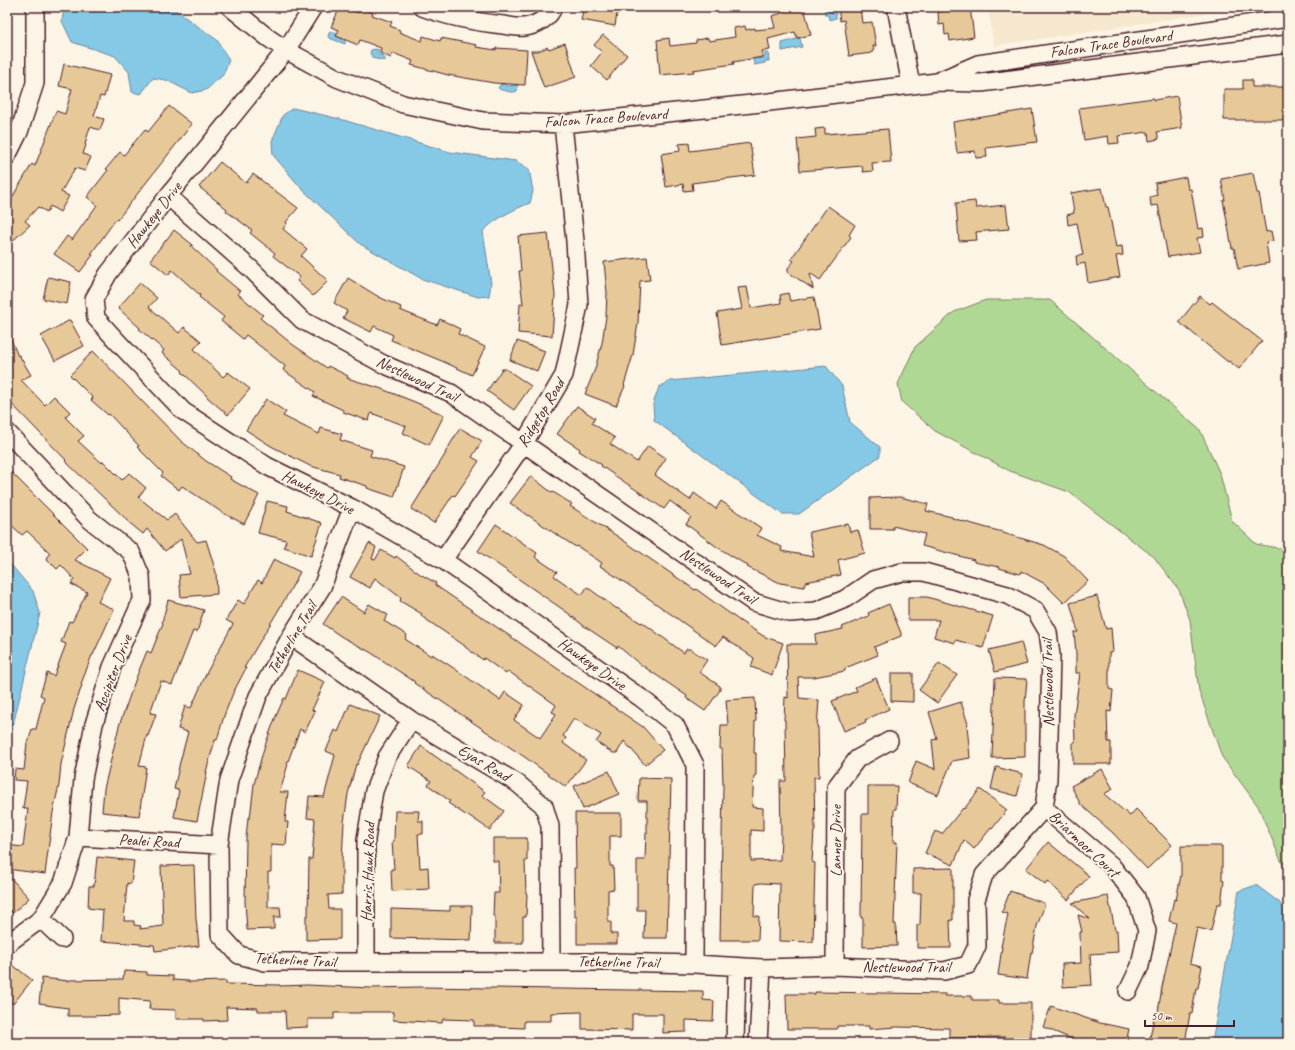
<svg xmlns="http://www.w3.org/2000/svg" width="1295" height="1050" viewBox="0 0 1295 1050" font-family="Caveat,sans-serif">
<rect width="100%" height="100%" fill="#fcf5e5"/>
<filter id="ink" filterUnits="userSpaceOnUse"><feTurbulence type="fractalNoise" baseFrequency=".025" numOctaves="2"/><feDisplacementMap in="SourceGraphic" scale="8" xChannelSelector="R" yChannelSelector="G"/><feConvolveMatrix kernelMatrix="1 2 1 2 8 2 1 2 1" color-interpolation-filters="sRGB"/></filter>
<g filter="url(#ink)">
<path fill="#f6e8ce" d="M988,7H1248L994,46Z"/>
<path fill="#b0d895" stroke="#7d7c60" d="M986,300H1050L1200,430L1220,474L1232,521L1256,544L1288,550V877L1258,806L1222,757L1199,691L1190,620L1179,590L1154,557L1069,492L1010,471L935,431L902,402L898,384L915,347L954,312Z"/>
<path fill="#85c9e7" stroke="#6d859c" d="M64,7H171L217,40L229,60L223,75L206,90L192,93L166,80L153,78L141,94L132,92L129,72L115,56L72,42L62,21Z
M825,7H831L832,13H836V18L829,20L828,15H825Z
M330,31L337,33L336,36L345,40V44L329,38L328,36Z
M800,38L802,47L782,51V43Z
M375,49L379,50L378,54L385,57V61L372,58V55L370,54L371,50Z
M765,53H768L769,61H765V63L754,65L753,59L764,58Z
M503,84L508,86L518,85L517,91C511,94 506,90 501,90L498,88L500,85Z
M293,108L340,119L450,152L516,161L529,169L533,191L530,203C512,210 497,218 483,231L491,284L489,296L478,297L422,279L360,244L301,188L273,155L272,141L283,115Z
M826,366L842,386L850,422L880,447V456L799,514H782L654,420L653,404L659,387L670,381Z
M7,560L33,591L40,613L7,750Z
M1256,885L1280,903L1288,917V1043H1212L1239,891Z"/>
<path fill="#e7c899" stroke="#4a1f2b" d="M340,7L359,13L361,8L373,13L372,15L392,22L390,26L400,30L399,32L422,41L423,36L440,41L441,38L477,45L476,47L496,50V48L527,50L525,85L494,83L448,75L411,65L413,61L393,53L391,58L380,53L381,48L360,40L358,45L336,36L339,30L331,27Z
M584,7H618L615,26L581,20Z
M791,7H804L811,35L797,38L795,32L768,39L770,50L762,51L763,57L733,62L734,64L693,70L694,72L660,75L657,40L669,38L670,46L696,43V40L708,38L709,41L735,37L734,28L745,26L746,30L755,28V30L775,28L772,16L782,13V11L791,9Z
M838,7H860L862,23L872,22L876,46H873L874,51H872V53L849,56L844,20L840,21Z
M970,7L974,37L950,41L949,34L945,35L944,24L939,25L938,12Z
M603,35L627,55L607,80L591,66L602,52L594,45Z
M565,43L576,77L544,88L531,51H538L548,47L549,49Z
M64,64L110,75L104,97L100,96L94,116L104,119L100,130L90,127L85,144L86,145L83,154L91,157L85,171L75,168L61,192L69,196L60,212L50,206L47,212L38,207L25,221L30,225L7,246V206L32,164L35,166L56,111L65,114L72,89L59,86Z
M1243,80H1252V87H1288V120H1224V89H1243Z
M1177,96L1182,128L1157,132L1159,139L1149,141L1148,132L1118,136L1119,143L1109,144L1108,136L1084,140L1079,108L1154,98V100Z
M169,106L192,124L117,220L116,219L91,254L93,255L80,272L54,254L67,236L72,240L97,205L87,197L108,170L106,169L120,152L124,155L145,129L148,132Z
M1032,109L1037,142L986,148L987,157L976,158L975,151L957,153L953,122Z
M825,128V134L888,129L891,162L872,163L873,171L863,172L862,166L800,171L797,139L816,137L815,129Z
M689,143L690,151L750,143L755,175L692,183L693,190L684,191L683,184L666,187L661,154L680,151L679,144Z
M220,162L246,183L253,174L298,208L286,222L287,223L283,229L307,249L301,256L328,281L313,296L297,281L300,277L273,256L275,253L250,233L252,230L226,211L227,209L199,187Z
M1253,173L1257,193H1259L1266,232L1271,231L1273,241L1266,242L1269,263L1238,269L1234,248H1232L1223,200H1225L1221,179Z
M1186,177L1188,189H1191L1198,229L1203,228L1204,237L1197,238L1200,252L1168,257L1158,205L1151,206L1150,197L1157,195L1155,183Z
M1102,188L1106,207H1108L1116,247L1122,246L1123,255L1116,256L1120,277L1088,283L1085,263L1077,265L1076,256L1083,255L1077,223L1068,225L1067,215L1074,213L1071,193Z
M975,201L976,208L1006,205L1009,229L976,232L977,240L959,241L956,203Z
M828,206L855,225L849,235L851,237L820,280L810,273L813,289L788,272V268L794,261L791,259Z
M174,230L193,245L191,246L217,270L216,271L240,291L238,294L263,315L260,318L292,344L327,368L328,366L348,376L347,378L379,388L415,402L444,415L429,445L403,433L406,426L371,413L369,421L343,412V410L313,396L315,392L283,370L285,366L246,335L243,339L221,321L224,317L199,297L200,295L172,270L168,275L150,260Z
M548,233L555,295L552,336L518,333L520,304H523L519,271H521L518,236Z
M647,257L650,280L640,281L638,323L633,355L624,385L625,386L616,406L585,394L595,369L602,343L606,316L607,293L604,262Z
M48,277L71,282L67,304L43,299Z
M348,278L379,297L401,307L400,310L437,325L440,319L460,329L458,334L485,347L472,375L444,362L391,340L393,335L374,326L371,332L343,318L347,311L334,303Z
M140,283L157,298L149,307L179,333L184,327L201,341L194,349L223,377L228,372L250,389L228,415L207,397V396L182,372L183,371L162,353L164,350L139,329L140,328L118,308Z
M747,287L751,308L781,303L780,295L788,293L790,301L814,297L820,329L722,345L717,313L742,309L738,288Z
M1200,296L1210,304L1212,302L1262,341L1239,369L1229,361L1228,362L1179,322Z
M70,320L84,346L55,361L41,336Z
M7,330L18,356L19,355L31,375L21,380L45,405L54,396L70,412L65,417L84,436L78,441L102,463L103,461L122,480L129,473L146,488L138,497L167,520L174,515V513L197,542L206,540L216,572L217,594L181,597L179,575L190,574L181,539L165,551L147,529L143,534L126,520V519L65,461L66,460L7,399Z
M517,341L545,351L537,371L510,360Z
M93,351L181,441L206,461L231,477L230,479L259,495L244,524L223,513L182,486L179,490L161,476L163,473L137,447L139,446L109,414L108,415L91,400L93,398L70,375Z
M502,369H506L531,386L514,410L487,391Z
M266,399L286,412L283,416L319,434L321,428L342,434L340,440L372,450L370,456L404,467L394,497L367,488V486L339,477L340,474L310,466L271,446L246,430Z
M577,406L595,418L592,423L615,438L610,444L637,462L648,446L666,458L655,475L690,500L694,493L716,509L721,501L761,528L757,535L782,547L781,551L814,557L809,532L848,524L850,532L858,530L865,553L838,560L841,575L805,582L804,587L780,583L747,567L748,566L717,547L686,524L691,517L670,501L664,509L601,466L602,465L579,451L580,449L557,434Z
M460,428L482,441L472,457L479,461L455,496L453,495L434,523L411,509L446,453H445Z
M7,468L87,548L75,560L110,578L98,602L114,609L93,655H92L81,684L82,685L74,709L61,764L59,785L53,812L45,874L7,869V845L23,847L28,809L23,808L27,781L14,780L15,769L24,770L27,743H28L32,729H36L44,697L40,695L47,673L54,676L66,644L61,642L69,621L72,622L87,592L71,584L74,579L61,565L57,569L46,558L50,553L27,531L22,535L7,521Z
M531,476L552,493L553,492L572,504L570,506L617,536L695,590L696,589L740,621L765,637L783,643L772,675L751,667L754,658L723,637L716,646L648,598L600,566L602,563L577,546L576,547L557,535L528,515V516L510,503Z
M900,497L928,504L926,511L952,517V518L987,528L1003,532V533L1044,545L1064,556L1088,581L1064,603L1045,584L1021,571L1020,574L999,568V567L974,562V560L922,546L925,534L893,526V529H870V498Z
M267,501L288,506L287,511L322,523L311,556L284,547L286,540L258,533Z
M496,524L537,553L535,557L557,572L554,576L582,595L587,587L617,609V608L641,623L642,622L684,653L686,649H690L707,660L699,672L720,686V690L705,711L686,698L687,696L637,662L618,646L617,648L584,626L568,613L478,551Z
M369,543L376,547L372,559L375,560L381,550L395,558L396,556L420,574L436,583L435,585L643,727L663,750L645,765L624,741L617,753H613L596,742L601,735L574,718L563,736L566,738L563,743L586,760L566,787L526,758L414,683L415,682L370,652L342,637L323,624L341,597L364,612L369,604L388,615L384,621L407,635L405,639L431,656L432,654L452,667L500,700L505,692L524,705L514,720L540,738L556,714L552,712L556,705L508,671L506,674L484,658L483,660L465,647V646L421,616L422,614L400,601L401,598L375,578L370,588L350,577Z
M274,559L300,572L288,594L244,668H246L233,693L224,716L217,740H215L206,772H207L197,821L174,817L179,790L174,789L180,762L188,732L178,729L185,706L191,708L207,672L233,624L226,620L238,600L244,604L258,580L262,583Z
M1097,596L1106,629L1111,628L1113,652L1109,653V689L1113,690L1111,712L1107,711L1108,742H1111V764H1073V742H1075L1074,715L1080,673H1076V653L1074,632H1078L1070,603Z
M908,597H927L993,616L983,648L956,640L955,643L934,637L939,620H908Z
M168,600L204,610L197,632L193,631L172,685L161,681L150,713L156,714L148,736L147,735L139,766L146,767L139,816L102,812L104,789L119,726L136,678L147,651L151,653L163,623L162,622Z
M889,604L901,633V636L874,647L878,655L845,668V671L814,677H798L799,698L819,700L817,727H818L819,777H814L815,831H814L812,862L815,863L813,942L779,941L780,884L761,883L755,884L754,916H759L758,940H720L723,786L722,749H720L721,725H728L726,700L755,698L756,721H755L754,753H756V775L754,776L752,807L763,808V831L751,830V861L780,860L781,836L780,781H786L785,720H784L785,697L788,698L787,644H816L815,635L843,629L842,627L869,616L868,613Z
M1021,642L1027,664L995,672L989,650Z
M939,663L957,675L937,703L919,690Z
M298,670L325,682L312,710L315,711L305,732L300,729L287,764H288L280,792H288L285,822H288L286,845L271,844V872H268V907H280L281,917H274V929L247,930L245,902L246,838L248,818H250L254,784L264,748L276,716L284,698L286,699Z
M891,673H913V702L891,701Z
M876,678L889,709L865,720L866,722L844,731L832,701L857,691L855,687Z
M995,678L1027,679L1025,702V757L992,758Z
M961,702L968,724L967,725L970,758L952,761L938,795L908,783L916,761L935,769L932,740L937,739L929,712Z
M350,704L380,716L357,765L356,764L348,794L344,822L342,859V894L328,895L329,909H340V939L306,940V916H308L309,859H312L315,819L307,818L309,796L324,797L335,755L326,751L335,730L338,732Z
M421,746L485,792L482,795L504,811L490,830L468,815L467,816L448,803L450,801L428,785L431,781L408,766Z
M996,767L1023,774L1017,796L991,789Z
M1102,769L1113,789L1104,794L1130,816L1136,809L1172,845L1147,869L1113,833L1081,805L1071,786Z
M609,771L619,794L583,809L574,786Z
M639,778L671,779L667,938H644L645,910H637V860H645L646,833H647V801H638Z
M868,786H897L896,809H894L893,842H897L894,924H896L897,946L863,947V918H861L862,814H868Z
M980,789L1007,810L992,829L991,828L974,849L964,840L953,865L925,853L935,831L942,834L963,808L964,809Z
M395,811H419L418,821H423V834H418L420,868L428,867L429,889L392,891L391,869H394L392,842L394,841Z
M575,813H621V836H610V866H613L614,889L608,890V922H611V934H617V944H577V917H575L574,868H576Z
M493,838H527V861H525L526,894H527L526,917H523V943H495V916H493L494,893H499L498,861H493Z
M1048,842L1089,876L1068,900L1047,881L1045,884L1026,869Z
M1181,846H1222V880L1224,881L1221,904H1217L1211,931L1197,928L1190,963L1202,966L1198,988H1196L1192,1014L1190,1013L1185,1043H1149L1155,1012H1158L1162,987L1176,923L1169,921L1174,899L1176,900L1181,875Z
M97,857L134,861L131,884L127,883L124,921H134V925L141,926L140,929L163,926L161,866L194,865L196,919L199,946L155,951L154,945L101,941L103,910L88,908L89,886H94Z
M953,868V920H950L951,948H917V925H920L921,893H913V869Z
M7,874L29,898L13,913L7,907Z
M1010,891L1044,903V907L1037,926L1032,953L1031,952L1027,979L998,975L1002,947H1001L1008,914L1002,912Z
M1108,896L1115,930H1117L1118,952L1090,954L1092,985L1063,987L1062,964L1081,963L1080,932H1082L1078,915L1090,919L1072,903Z
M450,906H472L471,940L391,938V909L450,911Z
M14,966L32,980L13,1004L7,999V975Z
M124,971L147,972V975L173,976V980L189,981V982L226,981V984L280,985V986L307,985L371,988L420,987L703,991V1000L714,1001L713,1021L686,1020V1032L663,1033V1014H632V1030L582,1029V1012L551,1013V1021H524V1028L500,1027V1026H474V1020L443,1019L442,1023L393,1020V1012H361V1013H334V1019H308V1027L286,1028L285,1011H258V1008L226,1007L227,1020L204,1021V1019H176V1010L149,1009L150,1001L119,998V1015L91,1016H68V1008L46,1005V1004L39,1003L42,978L69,981V980L123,979Z
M815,992L946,994L945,996H972V1000H999V1003H1031V1038L1005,1039V1037L949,1038V1028L896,1027L869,1029V1026H837V1029H787L786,994H815Z
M1051,1006L1100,1023L1129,1029L1126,1043H1070L1072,1039L1043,1027Z"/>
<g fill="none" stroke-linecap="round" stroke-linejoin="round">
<defs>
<path id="minor" d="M230,7L267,37L286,50L337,78L403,104L483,121L563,124L761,103L937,82L981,83L1288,44
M313,7L286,50L168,196L108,274L94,299L96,318L116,340L183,411L267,466L352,508L443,560L641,698L675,725L695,765L694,964
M422,7C448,17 475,22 503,25C510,26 517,28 524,27C535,26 550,18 553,7
M896,7L911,85
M941,80L978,64L1288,18
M7,156L19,132L35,83V7
M168,196L251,269L302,320L383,364L451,393L753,602L790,613L816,611L845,599L873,580L902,572H924L1007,595L1035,610L1048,632L1051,655L1048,779L1044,808L984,875L976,900L977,946L968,965L944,971L835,966L762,968L694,964L611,962H265L239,955L220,934L219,845L229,780L258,696L291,636L322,587L352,508
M7,432L89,519L131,552L141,576L142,600L112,667L94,724L83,779L78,837L63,883L41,919L7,944
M443,560L524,443L564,375L579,305L575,241L563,124
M291,636L411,720L517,783L544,806L550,826L551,962
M1044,808L1111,865L1136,897L1147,931L1140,966L1128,991
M78,837L219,845
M41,919L62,939
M366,962V839L374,791L387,757L411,720
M835,966L836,787L857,759L889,741
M735,1043L737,967
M758,1043L762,968"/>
</defs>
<use href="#minor" stroke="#4a1f2b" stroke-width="20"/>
<use href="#minor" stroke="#fcf5e5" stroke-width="17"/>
</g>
</g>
<g text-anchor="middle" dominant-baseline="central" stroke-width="4" stroke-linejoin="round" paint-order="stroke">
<g font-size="16" fill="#4a1f2b" stroke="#fcf5e5">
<text transform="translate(1111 44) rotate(-8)">Falcon Trace Boulevard</text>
<text transform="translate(606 118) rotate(-4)">Falcon Trace Boulevard</text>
<text transform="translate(154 215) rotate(-52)">Hawkeye Drive</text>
<text transform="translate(417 379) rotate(25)">Nestlewood Trail</text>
<text transform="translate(541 413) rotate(-59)">Ridgetop Road</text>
<text transform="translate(318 492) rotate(27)">Hawkeye Drive</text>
<text transform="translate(718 576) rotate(34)">Nestlewood Trail</text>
<text transform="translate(292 638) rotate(-59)">Tetherline Trail</text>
<text transform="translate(592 664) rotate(35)">Hawkeye Drive</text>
<text transform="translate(113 673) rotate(-69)">Accipiter Drive</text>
<text transform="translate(1048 683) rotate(-91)">Nestlewood Trail</text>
<text transform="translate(484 763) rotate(31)">Eyas Road</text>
<text transform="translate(149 841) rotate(3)">Pealei Road</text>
<text transform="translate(836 841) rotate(-90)">Lanner Drive</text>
<text transform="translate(1084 844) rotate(43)">Briarmoor Court</text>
<text transform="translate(368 872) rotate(-88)">Harris Hawk Road</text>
<text transform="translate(295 960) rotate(3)">Tetherline Trail</text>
<text transform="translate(618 962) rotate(1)">Tetherline Trail</text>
<text x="906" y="967">Nestlewood Trail</text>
</g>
</g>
<rect width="1295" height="1050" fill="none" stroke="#fcf5e5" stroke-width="24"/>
<rect x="12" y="12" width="1271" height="1026" fill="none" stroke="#4a1f2b" stroke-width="1.5" filter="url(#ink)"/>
<path d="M1145 1020v6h89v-6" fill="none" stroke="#4a1f2b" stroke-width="2"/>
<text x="1151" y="1020" font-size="12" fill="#4a1f2b" stroke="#fcf5e5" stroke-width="3" paint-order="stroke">50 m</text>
</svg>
